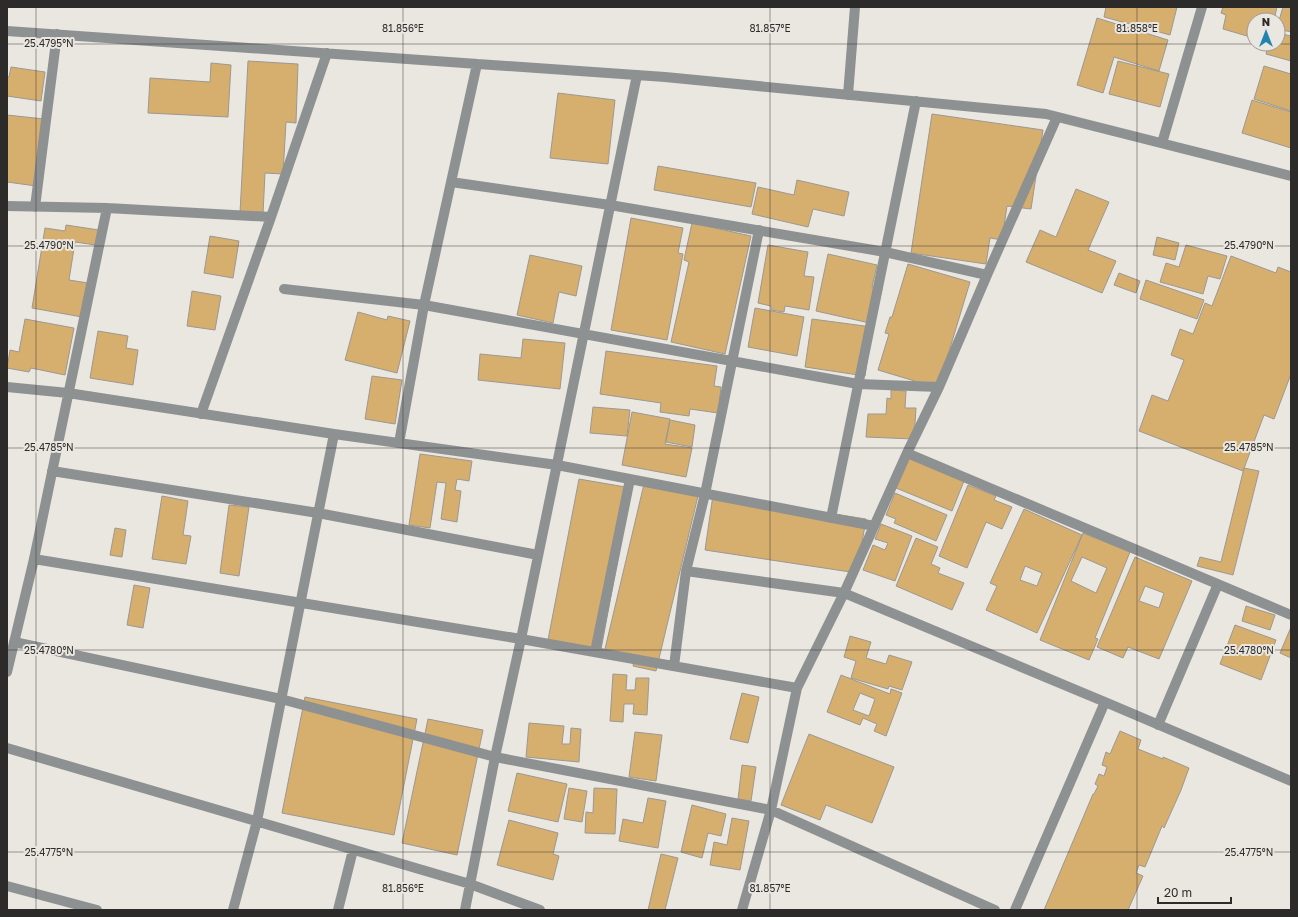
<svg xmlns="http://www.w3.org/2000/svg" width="1298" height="917" viewBox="0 0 1298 917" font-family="'Golos Text',sans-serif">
<rect width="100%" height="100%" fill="#eae6e0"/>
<path fill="#d6ae6e" stroke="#9c9892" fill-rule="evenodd" d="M1106,7H1177L1170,35L1104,17Z
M1223,7H1277L1274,20H1254V38L1223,29L1226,15L1221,13Z
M1283,7H1291V32L1278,29V24Z
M1097,18L1168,40L1159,71L1114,57L1103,93L1077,85Z
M1278,33L1291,36V61L1266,54L1269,44H1278Z
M248,61L298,64L296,123L286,122L283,174L265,173L263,214L240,213Z
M1118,61L1169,74L1160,107L1109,94Z
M211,63L231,65L228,117L148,113L150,78L210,82Z
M1264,66L1291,74V111L1254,99Z
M11,67L45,72L41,101L7,96V77H9Z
M558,93L615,100L608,164L550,158Z
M1252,100L1291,112V148L1242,133Z
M932,114L1043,130L1031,209L1007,206L1002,240L990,238L986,264L911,253Z
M7,115L44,119L36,186L7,182Z
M658,166L756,183L751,207L654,190Z
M797,180L849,192L844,216L813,209L808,227L752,214L758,187L794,195Z
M1076,189L1109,202L1088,250L1116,261L1102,293L1026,262L1040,230L1056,237Z
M631,218L683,228L678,253L683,254L667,340L611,330Z
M692,223L751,236L725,354L671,342L689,262L684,260Z
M66,225L99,230L96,245L75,242L69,280L88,283L82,317L32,308L45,228L65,231Z
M210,236L239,241L233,278L204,273Z
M1157,237L1179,243L1175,260L1153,255Z
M768,245L808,252L804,276L814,277L809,310L785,306L784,312L771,310V306L758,303Z
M1186,245L1227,256L1220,279L1208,276L1203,294L1160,282L1166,263L1179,267Z
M828,254L877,265L872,287L882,289L874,324L816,311Z
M530,255L582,266L576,296L559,292L553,323L517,315Z
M1231,256L1276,273L1278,267L1291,272V374L1274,419L1264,415L1243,471L1139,431L1152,395L1168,401L1184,360L1171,355L1180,329L1193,334L1205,303L1212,306Z
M908,264L970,282L938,388L878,370L889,334L885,333L890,317H892Z
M1119,273L1140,281L1136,293L1114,285Z
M1146,280L1204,300L1197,319L1140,299Z
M192,291L221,296L215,330L187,326Z
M755,308L804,317L797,356L748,347Z
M358,312L387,320L388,316L410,321L397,373L345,360Z
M25,319L74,328L65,375L31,368L29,372L7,368L10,350L19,352Z
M812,319L872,327L865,376L805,367Z
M98,331L128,336L126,348L138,350L133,385L90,378Z
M523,339L565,343L560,389L478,380L480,354L521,358Z
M606,351L717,366L714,386L721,387L718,413L690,409L689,416L660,412L661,403L600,394Z
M372,376L402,380L395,424L365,419Z
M891,390L906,391L905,408H916L914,439L866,437L868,414H886L887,398L891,399Z
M593,407L630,410L627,436L590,433Z
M632,412L670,419L665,444L692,448L686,477L622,465Z
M670,420L695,425L692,447L666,442Z
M420,454L472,461L469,481L457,479L455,490L461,491L457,522L441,519L446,483L437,482L430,528L409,525Z
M909,458L964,481L952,511L896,488Z
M1244,468L1259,471L1233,575L1197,566L1200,557L1221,562Z
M579,479L631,488L600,655L547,645Z
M644,484L698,496L656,671L633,666L634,661L605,649Z
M968,485L996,496L994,500L1012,507L1002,529L986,522L967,568L939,556Z
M895,493L947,515L936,541L894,523L896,519L886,515Z
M713,495L866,519L857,573L705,550Z
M162,496L188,501L183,535L191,536L186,564L152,559Z
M229,505L249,507L239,576L220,573Z
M1024,509L1082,535L1037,633L986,610L997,586L990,583ZM1025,566L1042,573L1037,586L1020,580Z
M881,524L912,536L895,581L863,570L873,545L885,550L888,543L875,539Z
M115,528L126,530L122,557L110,555Z
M1083,533L1130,552L1095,638L1098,639L1089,660L1040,640ZM1082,557L1107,568L1096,593L1071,581Z
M916,538L938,547L931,564L940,568L938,573L964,583L952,610L896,586Z
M1135,557L1192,581L1159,659L1128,647L1123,658L1097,647ZM1145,586L1164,593L1159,608L1139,601Z
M134,585L150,588L143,628L127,625Z
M1246,606L1275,615L1270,630L1242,621Z
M1235,625L1276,640L1261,680L1220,664Z
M1291,627V658L1280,653Z
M850,636L871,642L866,658L886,664L889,655L912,662L902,690L889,686L888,689L851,678L856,661L844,657Z
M613,674L627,675L626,690H635L636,678H649L647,715L633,714L634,704H624L623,722L610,721Z
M841,675L890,694L891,689L902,693L886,736L874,731L877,724L863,718L860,725L827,712ZM860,693L875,699L869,716L853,710Z
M742,693L759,697L748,743L730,739Z
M305,697L417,719L394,835L282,813Z
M428,719L483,730L457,855L402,843Z
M529,723L564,726L562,744H570L571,728L581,729L579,762L526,757Z
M1120,731L1141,740L1138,749L1163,759V757L1189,768L1181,790L1164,828L1162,826L1145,867L1139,865L1136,873L1143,876L1128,910H1044L1093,794H1094L1098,786L1095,784L1099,774L1104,776L1107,767L1102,765L1106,752L1110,754Z
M635,732L662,735L656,781L629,777Z
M809,734L894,767L872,823L826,805L820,820L781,805Z
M742,765L756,767L751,801L738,799Z
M517,773L567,784L558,822L508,811Z
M569,788L587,791L582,822L564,819Z
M594,788L617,789L615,834L585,833L586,812L593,813Z
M648,798L666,801L658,848L619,841L623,819L643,823Z
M692,805L726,814L721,836L708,833L702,858L681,852Z
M732,818L749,821L740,870L710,865L714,842L727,845Z
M509,820L558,833L553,854L559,856L553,880L497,865Z
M661,854L678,858L665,910H648Z"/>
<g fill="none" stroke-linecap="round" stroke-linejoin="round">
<path stroke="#8e9192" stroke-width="10" d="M7,31L665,77L1046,114L1291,176
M848,95L855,7
M1162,143L1202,7
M451,182L610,205L885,252L987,275
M7,206L107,208L271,217
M35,207L57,34
M284,289L424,305L858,384L939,387
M7,387L68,393L334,434L557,465L874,526
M201,414L271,217L327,53
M399,443L424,305L477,64
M907,453L1291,615
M52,471L318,513L538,555
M831,518L916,101
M34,559L521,639L797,688
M686,571L844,593L1105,702L1291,781
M14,642L281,699L495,757L771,810L995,910
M595,652L630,479
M674,666L686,571L705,494L759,230
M7,672L34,559L107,208
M1158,725L1218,584
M7,748L470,884L540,910
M7,886L97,910
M233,910L257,821L334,434
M338,910L353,850
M465,910L495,757L521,639L637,75
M742,910L771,810L797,688L844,593L907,453L939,387L987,275L1057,117
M1015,910L1105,702"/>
</g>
<path fill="none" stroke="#2d2b29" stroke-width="1" stroke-opacity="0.45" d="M36,7V910M403,7V910M770,7V910M1137,7V910M7,44H1254M1278,44H1291M7,246H1291M7,448H1291M7,650H1291M7,852H1291"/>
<g font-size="10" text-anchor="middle" fill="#2d2b29" stroke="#eae6e0" stroke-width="4" stroke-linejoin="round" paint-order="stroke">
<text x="403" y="32">81.856°E</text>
<text x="770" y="32">81.857°E</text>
<text x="1137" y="32">81.858°E</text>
<text x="49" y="47">25.4795°N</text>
<text x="49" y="249">25.4790°N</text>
<text x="1249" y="249">25.4790°N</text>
<text x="49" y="451">25.4785°N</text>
<text x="1249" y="451">25.4785°N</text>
<text x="49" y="654">25.4780°N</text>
<text x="1249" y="654">25.4780°N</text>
<text x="49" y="856">25.4775°N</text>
<text x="1249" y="856">25.4775°N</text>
<text x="403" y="892">81.856°E</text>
<text x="770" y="892">81.857°E</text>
</g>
<rect width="1298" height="917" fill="none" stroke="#2d2b29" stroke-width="16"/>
<g transform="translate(1266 32)"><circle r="19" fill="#eae6e0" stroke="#9e9b97"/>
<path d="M0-3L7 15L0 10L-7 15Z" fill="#2183ae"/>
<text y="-6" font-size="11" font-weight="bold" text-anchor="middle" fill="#2d2b29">N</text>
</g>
<path d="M1158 897v6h73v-6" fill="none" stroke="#2d2b29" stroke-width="2"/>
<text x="1164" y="897" font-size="12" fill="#2d2b29" stroke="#eae6e0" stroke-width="3" paint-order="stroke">20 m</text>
</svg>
